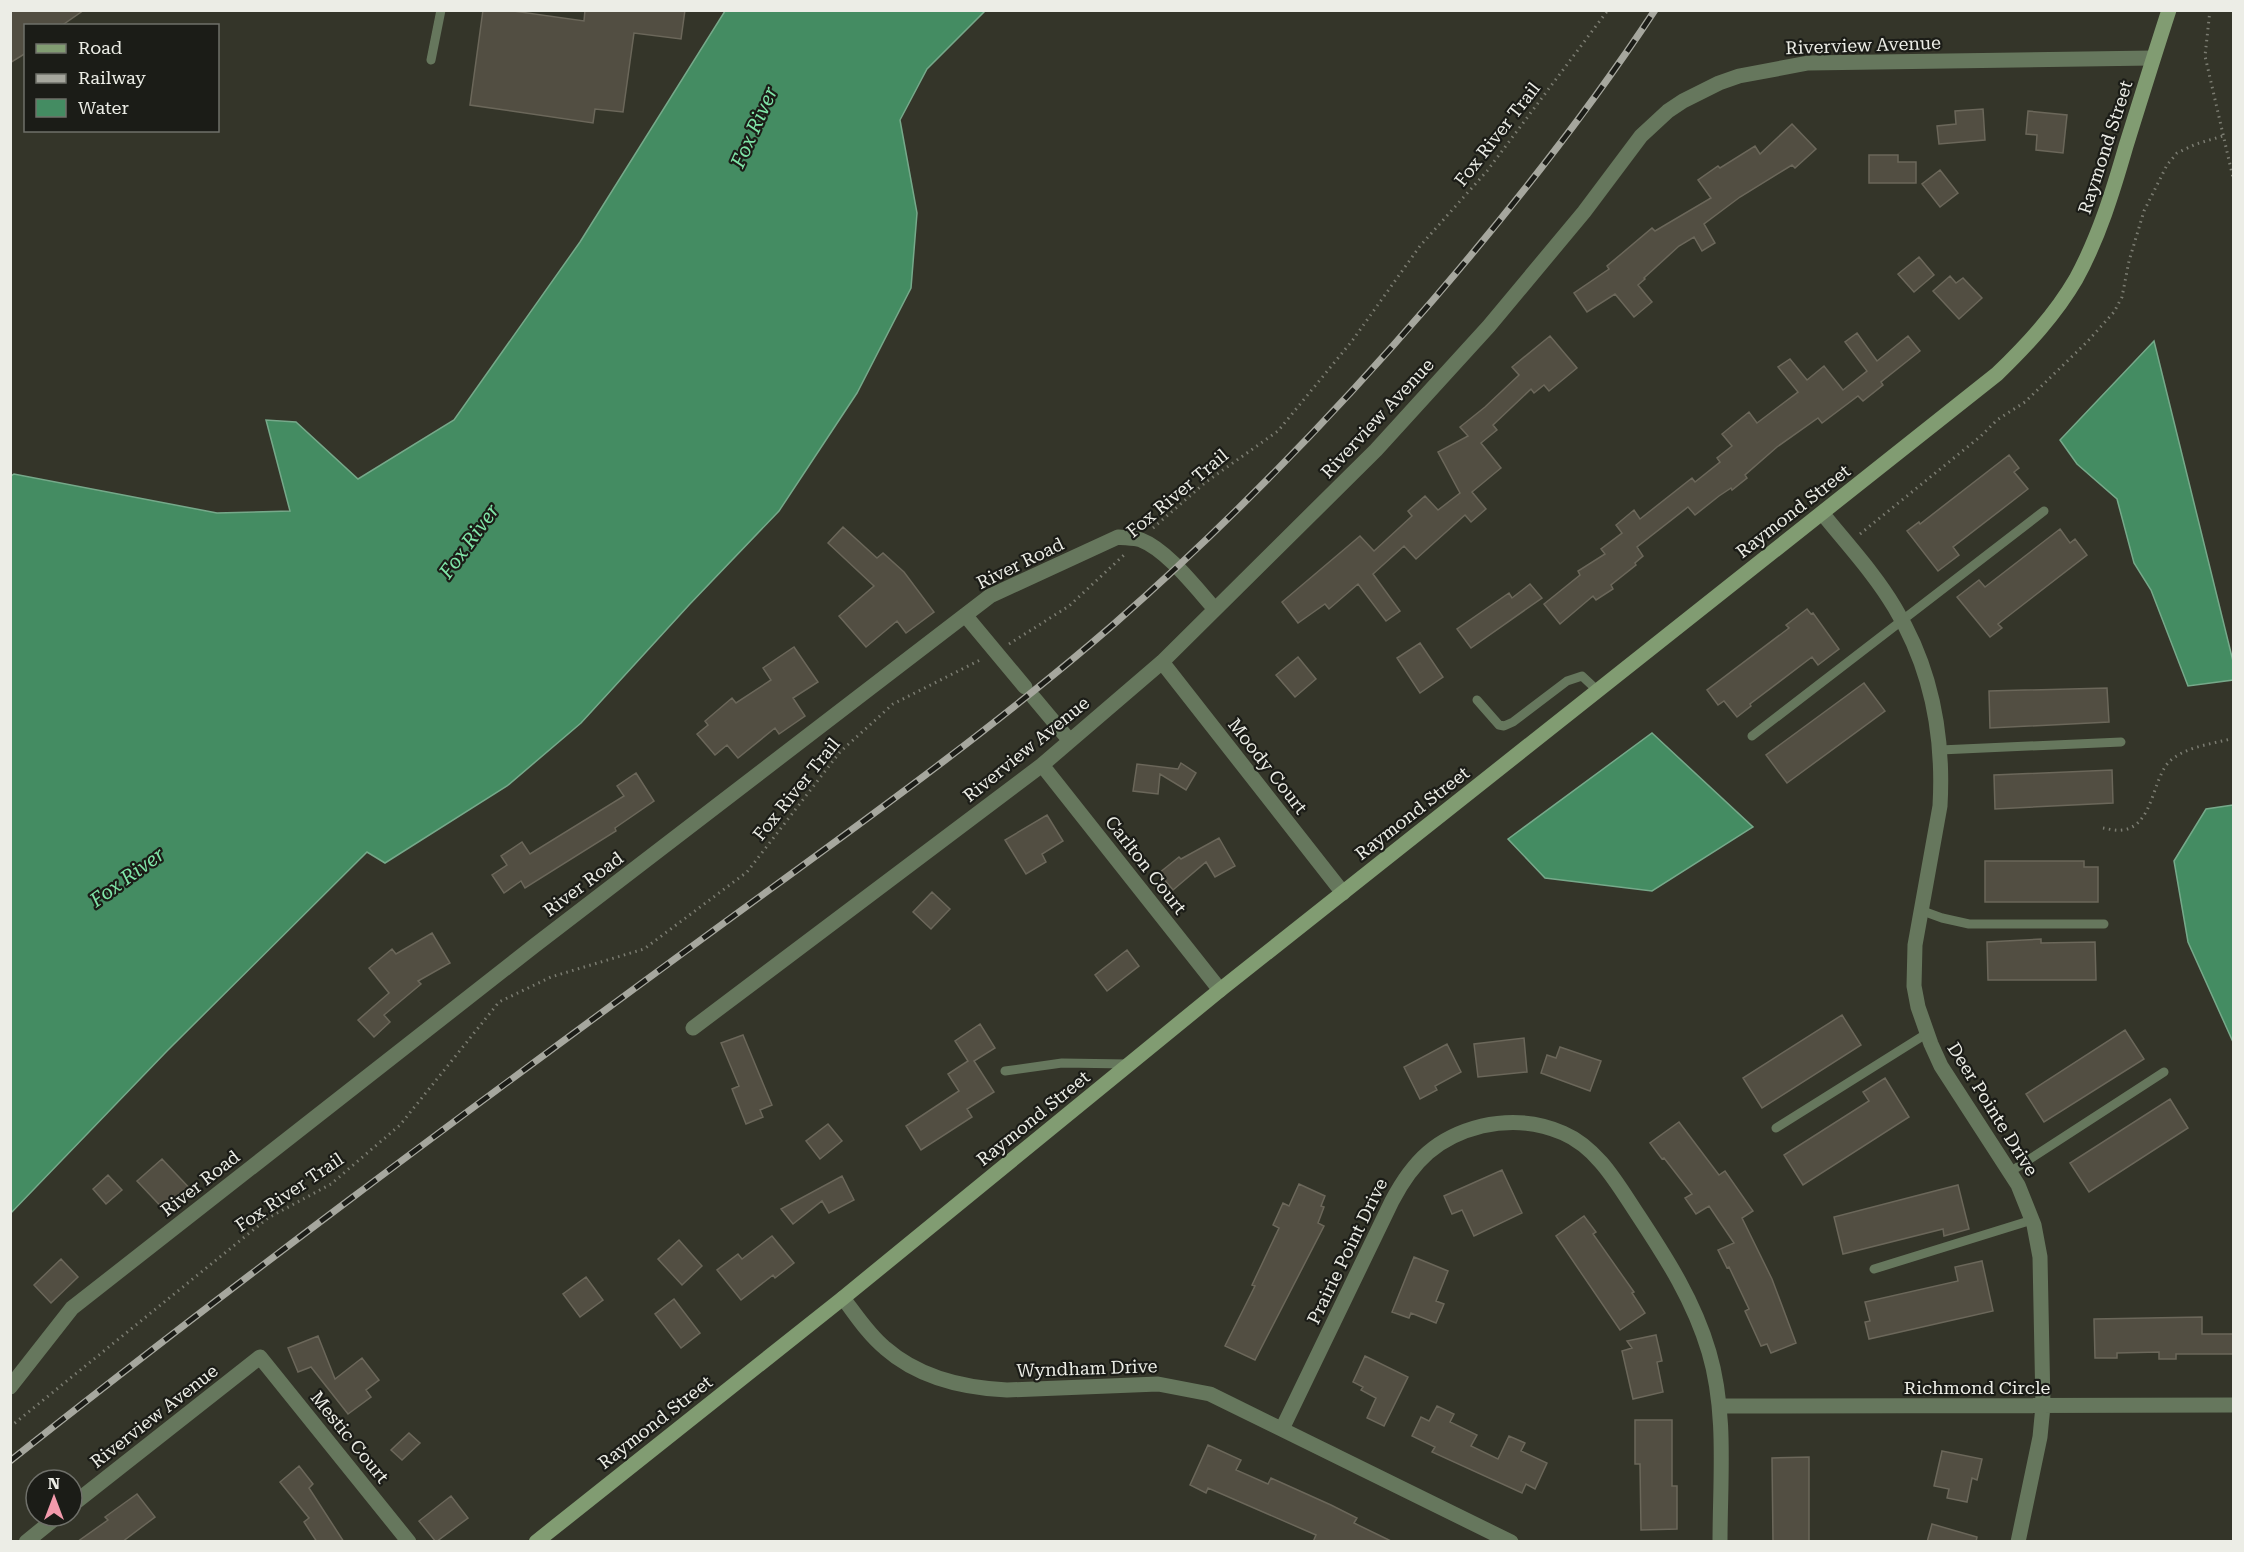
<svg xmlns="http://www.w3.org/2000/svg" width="2244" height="1552" viewBox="0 0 2244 1552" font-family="'Roboto Serif',serif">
<rect width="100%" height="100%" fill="#343529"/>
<path fill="#448c62" stroke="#76a98a" stroke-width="1.5" d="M725,11H985L927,69L900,120L917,213L911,288L857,393L779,511L689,605L581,723L507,786L385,863L367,852L167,1051L11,1213V476L14,474L217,513L290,511L266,420L296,422L358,479L454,420L580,242Z
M2154,341L2233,661V680L2188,686L2151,590L2134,563L2117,499L2077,464L2060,440Z
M1652,733L1753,827L1652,891L1545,878L1508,839Z
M2233,805H2234L2233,1042L2188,942L2174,861L2206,809Z"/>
<path fill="#524e42" stroke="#6b675a" stroke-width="1.5" d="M10,10H84L61,26H26V53L10,63Z
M483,10H507L584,21L585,10H685L681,39L634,33L623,112L595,109L593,123L470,105Z
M1983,109L1985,140L1939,144L1937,126L1956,124L1955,111Z
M2028,111L2067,115L2063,153L2036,150L2037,135L2026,134Z
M1792,124L1816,149L1795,168L1792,165L1740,197L1704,224L1715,243L1702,251L1694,237L1679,246L1644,278L1645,279L1638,285L1652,302L1634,317L1615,294L1587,312L1574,293L1609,269L1607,266L1652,228L1655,231L1711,198L1698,180L1718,166L1720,168L1755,146L1760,154Z
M1869,155H1898V162H1916V183H1869Z
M1940,170L1958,193L1940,207L1922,184Z
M1919,257L1934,275L1914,292L1898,274Z
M1950,276L1956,283L1963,278L1982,298L1959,319L1933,291Z
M1857,333L1877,361L1908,336L1920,351L1881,382L1883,385L1863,401L1858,396L1822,423L1818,418L1777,447L1745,475L1747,478L1732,490L1731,488L1719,496L1695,515L1688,507L1637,547L1643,556L1635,563L1636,565L1611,585L1613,589L1596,600L1593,596L1560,624L1544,604L1580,575L1578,571L1605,554L1601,549L1622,533L1616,525L1634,510L1640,519L1692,478L1695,482L1720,462L1717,458L1732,446L1722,434L1749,412L1757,423L1798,392L1778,367L1790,359L1807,380L1824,366L1843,390L1867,371L1845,342Z
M1550,336L1577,368L1549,391L1544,385L1534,393L1531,389L1493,425L1497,430L1481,443L1501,468L1472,492L1486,509L1471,522L1465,515L1416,559L1404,546L1373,574L1400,611L1386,621L1358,584L1329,609L1325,604L1298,623L1282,602L1360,536L1374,551L1412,516L1408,511L1425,496L1438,510L1460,493L1438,452L1468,436L1460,427L1485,407L1519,375L1512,367Z
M2009,455L2019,468L2014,472L2028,489L1953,547L1959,555L1938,571L1907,531L1919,522L1920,524Z
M843,527L877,558L883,553L904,572L934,612L906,633L897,621L866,647L839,616L874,586L828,543Z
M2060,529L2070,543L2075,539L2087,555L1998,624L2002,628L1990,637L1957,597L1979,580L1985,587Z
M1530,584L1542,598L1471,648L1457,629L1509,593L1512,598Z
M1807,609L1811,614L1813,613L1839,649L1818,665L1812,657L1750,704L1751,706L1737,717L1724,701L1718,705L1707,690L1789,628L1786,625Z
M1420,643L1443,677L1420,693L1397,658Z
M794,647L818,682L793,698L805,716L779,734L775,728L738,758L727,745L715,755L697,734L708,725L705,721L732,698L736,703L771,680L763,668Z
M1298,657L1316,679L1295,697L1276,675Z
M1864,683L1885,711L1787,783L1766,755Z
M2107,688L2109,722L1990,728L1989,691Z
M1181,763L1196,773L1186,790L1160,774L1158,794L1133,791L1137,764L1178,769Z
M2112,770L2113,803L1995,809L1994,775Z
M636,773L654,801L615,828L616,831L525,888L521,881L504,893L492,875L507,865L501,856L522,842L530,854L624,796L617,786Z
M1047,815L1063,841L1042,854L1046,862L1026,874L1005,840Z
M1219,838L1235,866L1215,877L1206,862L1173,890L1159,873L1179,857L1181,859Z
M1985,861H2084V867H2098V902H1985Z
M932,892L950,909L931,929L913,912Z
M432,933L450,963L418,981L421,984L384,1015L390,1022L374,1037L358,1020L389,993L369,968L392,949L396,954Z
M2041,939V943L2095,942L2096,980H1988L1987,942Z
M1127,950L1139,966L1107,991L1095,975Z
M1842,1015L1861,1045L1762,1108L1743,1078Z
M980,1024L995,1048L974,1061L994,1092L967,1109L972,1117L921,1150L906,1126L959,1091L948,1074L968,1061L955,1041Z
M2125,1030L2144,1059L2044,1122L2026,1094Z
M743,1035L772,1105L760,1110L763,1117L746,1124L732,1089L739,1086L721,1043Z
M1524,1038L1527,1072L1478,1077L1474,1044Z
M1447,1044L1461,1072L1435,1086L1437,1090L1420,1099L1404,1067Z
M1560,1047L1601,1061L1590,1091L1541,1073L1547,1055L1556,1058Z
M1885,1078L1909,1117L1803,1185L1784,1155L1869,1101L1863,1092Z
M2170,1099L2188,1128L2089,1192L2070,1163Z
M1679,1122L1719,1175L1725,1171L1753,1211L1742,1218L1772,1279L1796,1343L1771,1353L1767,1344L1761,1346L1745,1311L1749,1309L1729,1267L1727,1268L1718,1250L1734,1243L1709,1206L1696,1214L1685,1198L1692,1194L1664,1158L1662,1159L1650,1143Z
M828,1124L842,1141L820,1159L806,1141Z
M162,1159L194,1193L169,1215L137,1181Z
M1502,1170L1522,1213L1474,1236L1462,1210L1452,1214L1444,1196Z
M108,1175L122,1190L106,1204L93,1189Z
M842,1176L854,1200L829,1213L822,1201L793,1224L781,1209Z
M1299,1184L1325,1196L1321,1206L1324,1207L1318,1223L1324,1226L1255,1360L1225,1346L1255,1286L1252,1285L1279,1228L1273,1225L1283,1203L1289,1206Z
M1958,1185L1969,1229L1944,1236L1943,1229L1843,1254L1834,1217Z
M1584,1216L1596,1232L1593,1234L1634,1292L1632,1293L1645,1313L1620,1330L1556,1236Z
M772,1236L794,1263L775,1278L773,1275L741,1300L717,1270L738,1254L742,1259Z
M679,1240L702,1266L682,1285L658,1259Z
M1414,1257L1448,1271L1436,1301L1444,1304L1436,1323L1411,1313L1409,1318L1392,1312Z
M61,1259L78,1277L51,1303L34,1285Z
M1982,1261L1993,1311L1869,1339L1865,1322L1870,1321L1865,1302L1958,1281L1955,1267Z
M586,1277L603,1300L580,1317L563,1294Z
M674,1299L700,1333L681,1348L655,1314Z
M2202,1317V1334H2234V1354H2176V1359H2159V1352L2117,1353V1358H2095L2094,1319Z
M1656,1335L1662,1361L1657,1362L1663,1392L1633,1399L1622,1351L1632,1348L1627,1341Z
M318,1336L335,1379L362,1358L379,1380L366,1390L371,1397L348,1414L311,1367L298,1372L288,1348Z
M1365,1356L1408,1377L1384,1426L1367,1418L1376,1398L1361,1390L1363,1387L1353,1382Z
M1437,1406L1454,1414L1450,1422L1477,1435L1471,1446L1498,1459L1509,1436L1525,1443L1521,1451L1547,1463L1535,1489L1526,1484L1522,1493L1432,1452L1435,1447L1412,1436L1421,1417L1429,1421Z
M1635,1420H1672V1486H1677V1529L1641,1530L1640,1464H1635Z
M409,1433L420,1443L402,1460L391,1450Z
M1208,1445L1241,1460L1236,1470L1268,1484L1271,1478L1331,1505L1357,1518L1354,1523L1393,1542H1313L1316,1535L1208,1488L1206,1493L1190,1485Z
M1942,1451L1982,1459L1977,1480L1972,1478L1967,1502L1947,1498L1949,1489L1934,1486Z
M1809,1457V1542H1773L1772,1458Z
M299,1466L313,1484L309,1488L344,1542H317L304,1522L309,1518L280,1482Z
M137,1494L155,1517L122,1542H77L108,1520L105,1517Z
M451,1496L468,1518L436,1542L419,1521Z
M1932,1524L1977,1537L1976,1542H1927Z"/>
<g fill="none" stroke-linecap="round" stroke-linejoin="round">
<path stroke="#7b7c71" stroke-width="3" stroke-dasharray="1.5 4.5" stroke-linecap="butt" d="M2210,10L2205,56L2234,182
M1153,528L1206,482L1278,431L1352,341L1420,246L1487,171L1608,10
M1860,534L1981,436L1997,420L2025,402L2087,342L2114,312L2122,297L2129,261L2144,211L2167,165L2177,153L2196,144L2223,136
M1009,644L1069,606L1124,555
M2103,828C2109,829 2116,831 2122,830C2154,827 2152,776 2171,760C2188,746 2213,744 2234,738
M10,1427L268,1218L331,1184L400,1125L499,1002L551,977L644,949L747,872L840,752L893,704L982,659"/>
<path stroke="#66775d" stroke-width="9" d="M431,60L441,10
M1477,700L1499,725L1504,726L1513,722L1567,681L1582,676L1598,691
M1752,736L2044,511
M1940,750L2121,742
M1920,910L1942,918L1969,924H2104
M1005,1071L1062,1063L1128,1064
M1776,1128L1926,1034
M2010,1172L2164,1072
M1874,1269L2032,1220"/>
<path stroke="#66775d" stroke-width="15" d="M1822,513C1847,544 1875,574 1895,608C1932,669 1944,736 1940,806L1915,945L1914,986L1918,1007L1931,1044L1941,1066L2018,1185L2034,1225L2040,1257L2043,1406L2040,1437L2018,1542
M965,615L1025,687
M1162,662L1343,893
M1034,698L1070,741
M1042,765L1220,990
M693,1028L1042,765L1162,662L1376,450L1489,326L1584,212L1641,136L1668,111L1683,101L1719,83L1739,76L1808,63L2153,58
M843,1298C856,1315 868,1334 885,1348C918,1377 964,1388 1007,1390L1158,1384L1210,1394L1511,1542
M10,1387L72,1308L534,946L990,596L1118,537C1125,538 1135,538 1141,540C1167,550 1196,588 1214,608
M1720,1406L2234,1405
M1282,1429L1392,1201C1413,1161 1437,1137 1482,1126C1509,1120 1538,1122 1563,1133C1598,1148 1618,1185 1638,1215C1667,1259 1694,1301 1709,1352C1727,1413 1720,1479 1720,1542
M72,1505L260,1357L409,1542
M26,1542L58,1516"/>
<path stroke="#819c72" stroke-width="15" d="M536,1542L843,1298L1220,990L1997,374C2027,345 2055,315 2076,279C2099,237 2113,191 2126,146C2140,101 2154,56 2169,10"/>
<defs>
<path id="rail" d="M10,1461C233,1284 462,1115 691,947C834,842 980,740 1114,624C1228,524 1334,415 1433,300C1512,208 1588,112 1655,10"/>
</defs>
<use href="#rail" stroke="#a6a79e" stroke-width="7"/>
<use href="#rail" stroke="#1b1c17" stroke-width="4.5" stroke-dasharray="14" stroke-linecap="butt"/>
</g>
<g text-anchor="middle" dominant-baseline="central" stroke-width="4.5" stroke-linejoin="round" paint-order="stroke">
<g font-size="18" fill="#ecede6" stroke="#1b1c17">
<text transform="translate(1863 45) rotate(-2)">Riverview Avenue</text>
<text transform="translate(1497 134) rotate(-52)">Fox River Trail</text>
<text transform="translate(2105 147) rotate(-72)">Raymond Street</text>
<text transform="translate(1377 418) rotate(-47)">Riverview Avenue</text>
<text transform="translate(1177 493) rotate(-40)">Fox River Trail</text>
<text transform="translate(1793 511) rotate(-38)">Raymond Street</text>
<text transform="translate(1020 563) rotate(-26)">River Road</text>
<text transform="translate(1026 749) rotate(-39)">Riverview Avenue</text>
<text transform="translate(1268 766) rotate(52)">Moody Court</text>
<text transform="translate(796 789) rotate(-51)">Fox River Trail</text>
<text transform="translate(1412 813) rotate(-38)">Raymond Street</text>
<text transform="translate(1146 865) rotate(52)">Carlton Court</text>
<text transform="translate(583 884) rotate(-37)">River Road</text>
<text transform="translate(1993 1109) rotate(58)">Deer Pointe Drive</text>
<text transform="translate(1033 1118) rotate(-39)">Raymond Street</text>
<text transform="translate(200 1183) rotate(-38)">River Road</text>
<text transform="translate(289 1192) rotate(-34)">Fox River Trail</text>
<text transform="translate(1347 1251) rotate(-64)">Prairie Point Drive</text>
<text transform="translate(1087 1368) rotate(-2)">Wyndham Drive</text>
<text x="1977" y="1387">Richmond Circle</text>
<text transform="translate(154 1416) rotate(-38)">Riverview Avenue</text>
<text transform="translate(655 1422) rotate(-38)">Raymond Street</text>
<text transform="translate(350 1437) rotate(51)">Mestic Court</text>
</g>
<g font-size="20" font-style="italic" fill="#80e6a9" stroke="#1b1c17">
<text transform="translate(754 127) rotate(-66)">Fox River</text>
<text transform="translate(469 541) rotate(-54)">Fox River</text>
<text transform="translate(127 877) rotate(-36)">Fox River</text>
</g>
</g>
<rect width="2244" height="1552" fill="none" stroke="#ecede6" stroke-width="24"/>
<rect x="24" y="24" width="195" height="108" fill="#1b1c17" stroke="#6f706a" stroke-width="1.5"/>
<rect x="36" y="44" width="30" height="9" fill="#819c72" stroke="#6f706a" stroke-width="1.5"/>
<text x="78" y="54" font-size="18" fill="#ecede6">Road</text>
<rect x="36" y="74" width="30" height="9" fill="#a6a79e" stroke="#6f706a" stroke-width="1.5"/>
<text x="78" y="84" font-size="18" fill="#ecede6">Railway</text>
<rect x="36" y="99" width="30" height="18" fill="#448c62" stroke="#6f706a" stroke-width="1.5"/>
<text x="78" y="114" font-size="18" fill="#ecede6">Water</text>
<g transform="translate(54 1498)"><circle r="28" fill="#1b1c17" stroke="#6f706a" stroke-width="1.5"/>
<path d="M0-4.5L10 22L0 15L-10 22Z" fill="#f39aac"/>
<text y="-9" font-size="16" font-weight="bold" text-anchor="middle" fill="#ecede6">N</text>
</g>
</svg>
